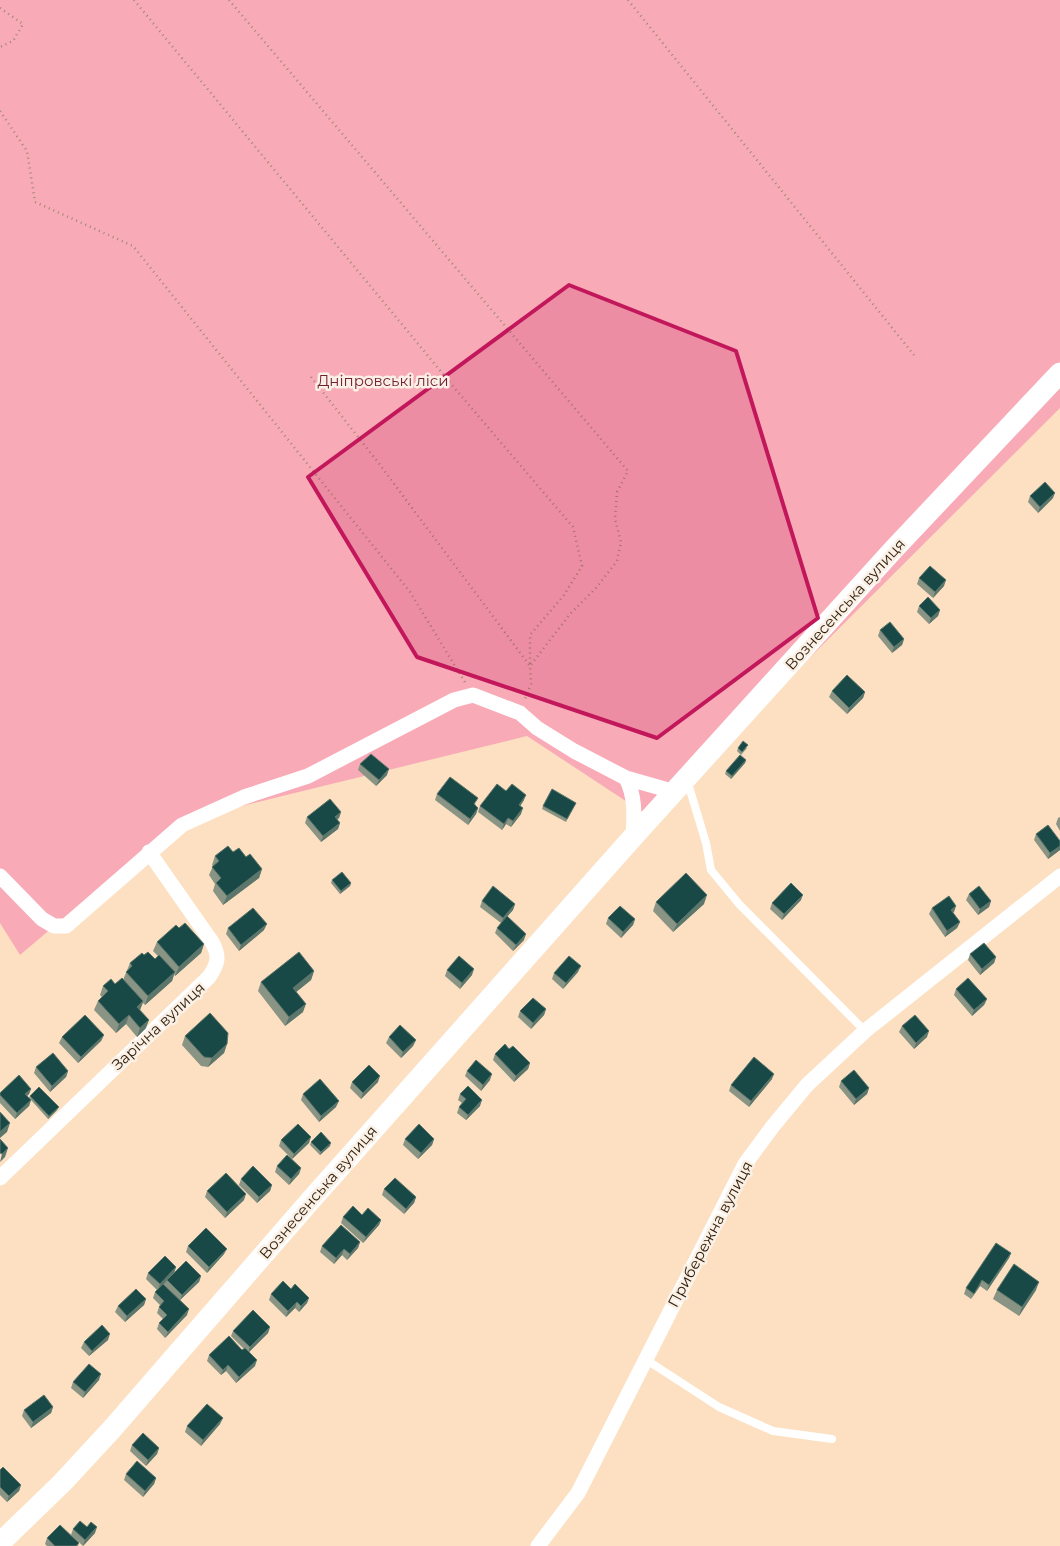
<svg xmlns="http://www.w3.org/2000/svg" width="1060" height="1546" viewBox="0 0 1060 1546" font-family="Montserrat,sans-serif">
<rect width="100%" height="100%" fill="#fce0c1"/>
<path fill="#f8abb7" d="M0,0H1060V408L650,817L527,736L193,818L151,844L20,955L0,923Z"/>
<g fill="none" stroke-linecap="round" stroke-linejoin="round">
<path stroke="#9f886e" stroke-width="2.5" stroke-dasharray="1 4" stroke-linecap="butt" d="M134,0L457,391L573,527L582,566L564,595L530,635V664
M229,0L628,471L617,492L615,519L621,542L617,561L596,588L570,614L530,666
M628,0L914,355
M0,8L23,24L13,41L0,47
M0,111L27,151L35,202L133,246L410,592L466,684
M311,377L377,461L530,666L531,684L525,699"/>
<path stroke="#fff" stroke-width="8" d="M687,780L706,843L711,870L739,904L865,1031
M645,1359L719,1407L773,1431L832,1439"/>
<path stroke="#fff" stroke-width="15" d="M626,778C636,798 634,816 633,837
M0,876L42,919L54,926H66L182,825L244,797L308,776L454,700L473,695L520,713L537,728L574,751L626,778L675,792
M0,1178L209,977C218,964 220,956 212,942L149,852
M538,1546L578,1493L745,1164L773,1126L807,1085L865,1031L1060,876"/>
<path stroke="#fff" stroke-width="21" d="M0,1543L62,1483L112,1429L310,1201L633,837L893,550L1060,373"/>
</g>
<path fill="#8a9484" d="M1030,496L1053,498L1038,513L1028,502Z
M919,578L944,586L933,598L917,584Z
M919,606L940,610L938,616L929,624L917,612Z
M880,630L904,639L902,645L892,653L878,636Z
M832,691L865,692L863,698L847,714L829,697Z
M738,748H747L741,755L737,751Z
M746,760L745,763L731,779L725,774L726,771Z
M360,764L387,775L376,786L358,770Z
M506,791L524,800L520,806L521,814L511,827L506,824L502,830L478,812L480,806Z
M437,794L476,804L475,805L478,808L476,814L468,825L435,800Z
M576,803L566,822L542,809L543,806Z
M341,812L339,818L337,819L340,823L338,829L321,842L305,823L307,817Z
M1060,817V831L1056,824L1058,818Z
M1036,834L1060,841V850L1048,859L1034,840Z
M233,852L246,857L262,869L259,878L223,905L213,891L215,884L209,875L213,866L212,865L215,856Z
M332,880L351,883L350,886L340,894L331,883Z
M969,894L991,901L989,907L978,915L966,900Z
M801,900L782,920L770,909L772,903Z
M482,901L515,904L513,910L507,916L524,940L513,951L495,933L497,928L501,923L480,907Z
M656,902L704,904L673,932L653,911Z
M956,906L953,913L960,922L957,928L945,937L929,914L932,908Z
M608,918L635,919L633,925L621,938L606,924Z
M179,928L204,944L201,953L175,976L174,974L172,981L145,1005L143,1003L140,1010L146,1028L137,1037L126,1024L116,1033L94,1010L98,1001L102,997L100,995L103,986L115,984L123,980L130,963L144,955L155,959L158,956L153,951L157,942Z
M228,928L264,930L239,951L226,934Z
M970,954L996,957L994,963L980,975L968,960Z
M447,970L472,975L460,989L445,976Z
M314,971L311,980L296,992L303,1012L285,1026L258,991L261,982Z
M578,972L563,989L552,979L554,973Z
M956,989L987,999L984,1005L972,1016L954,995Z
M546,1009L544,1015L531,1029L518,1017L520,1011Z
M902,1026L927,1037L914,1049L899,1032Z
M104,1035L101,1041L78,1063L59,1043L62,1037Z
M185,1036L227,1044L224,1053L208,1067L201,1066L182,1045Z
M389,1037L416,1040L413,1046L401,1058L386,1043Z
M509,1049L530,1063L528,1069L514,1082L493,1060L495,1054Z
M36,1067L68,1071L66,1077L50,1092L34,1073Z
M467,1071L490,1080L481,1091L465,1076Z
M772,1079L749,1107L729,1091L731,1085Z
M841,1081L869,1088L867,1094L854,1105L839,1087Z
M352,1082H378L361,1099L350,1088Z
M31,1089L29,1094L27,1096L29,1098L30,1096L57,1110L48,1119L31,1100L29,1106L15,1119L0,1103V1093Z
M303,1094L336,1107L319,1122L301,1100Z
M460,1094L480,1106L466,1120L457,1113L459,1107L462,1103L458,1100Z
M405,1139H434L432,1145L418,1159L403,1145Z
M281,1140L309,1143L292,1159L301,1168L299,1174L289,1185L275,1172L277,1166L289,1156L279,1146Z
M311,1142L330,1146L320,1155L310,1145Z
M241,1179L272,1185L270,1191L257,1203L239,1185Z
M384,1189L416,1197L414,1203L404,1214L382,1195Z
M207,1191L244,1200L225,1218L205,1197Z
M362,1215L381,1220L379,1225L363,1243L341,1223L343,1217Z
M360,1242L358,1248L347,1260L342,1255L334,1264L320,1252L322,1246Z
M188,1246L224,1254L207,1273L186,1252Z
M1011,1253L1009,1258L987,1291L980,1286L971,1299L964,1294L966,1288Z
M176,1267L174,1273L201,1276L199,1282L180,1300L187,1315L165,1338L157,1329L159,1323L163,1319L157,1313L159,1307L160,1305L153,1298L155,1292L157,1290L146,1279L148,1273Z
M291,1289L309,1298L307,1303L299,1312L295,1308L286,1317L269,1300L271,1294Z
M997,1290H1036L1019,1316L993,1299Z
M146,1299L144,1305L125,1322L115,1312L118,1306Z
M270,1327L268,1333L249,1352L255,1366L236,1383L226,1371L221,1375L207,1361L209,1355L242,1350L244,1349L231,1336L233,1331Z
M108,1340L89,1356L81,1348L84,1342Z
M99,1380L83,1398L71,1388L73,1382Z
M53,1407L51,1413L31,1428L22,1416L24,1410Z
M220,1424L201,1446L185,1432L187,1426Z
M132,1445L159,1448L157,1454L146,1466L130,1451Z
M0,1470L21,1485L19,1491L7,1502L0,1495Z
M126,1474L156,1478L154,1484L143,1497L124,1480Z
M87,1527L95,1533L83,1546L71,1535L73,1529Z
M47,1538L79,1543L78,1546H47L45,1544Z"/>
<path fill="#5d766b" d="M1055,493L1053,498L1038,513L1040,507Z
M946,580L944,586L933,598L935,592Z
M940,610L938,616L929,624L931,618Z
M904,639L902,645L892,653L894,647Z
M865,692L863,698L847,714L849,708Z
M746,760L745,763L731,779L732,776Z
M389,769L387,775L376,786L379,780Z
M526,795L524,800L517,811L519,805Z
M478,808L476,814L468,825L470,819Z
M523,808L521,814L511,827L513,821Z
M341,812L339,818L333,823L335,817Z
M508,818L506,824L502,830L504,824Z
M340,823L338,829L321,842L323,836Z
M1060,846V850L1048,859L1050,853Z
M262,869L259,878L223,905L227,896Z
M351,883L350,886L340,894L341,891Z
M707,895L704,904L673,932L677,924Z
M803,895L801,900L782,920L784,914Z
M991,901L989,907L978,915L980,909Z
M515,904L513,910L501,924L503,918Z
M956,906L954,912L949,915L951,910Z
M635,919L633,925L621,938L623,932Z
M960,922L957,928L945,937L947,931Z
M267,924L264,930L239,951L241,945Z
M526,934L524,940L513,951L516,945Z
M204,944L201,953L175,976L179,967Z
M996,957L994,963L980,975L982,969Z
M581,966L578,972L563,989L566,983Z
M474,969L472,975L460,989L462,983Z
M314,971L311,980L290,997L293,988Z
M175,972L172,981L145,1005L148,996Z
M987,999L984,1005L972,1016L974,1010Z
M143,1001L140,1010L137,1007Z
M306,1004L303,1012L285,1026L289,1017Z
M546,1009L544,1015L531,1029L533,1023Z
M129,1015L126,1024L116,1033L119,1024Z
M149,1020L146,1028L137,1037L140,1028Z
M929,1031L927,1037L914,1049L916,1043Z
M104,1035L101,1041L78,1063L81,1057Z
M416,1040L413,1046L401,1058L403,1052Z
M227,1044L224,1053L208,1067L212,1058Z
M530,1063L528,1069L514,1082L516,1076Z
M68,1071L66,1077L50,1092L52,1086Z
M492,1074L490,1080L481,1091L483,1085Z
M774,1074L772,1079L749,1107L751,1101Z
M380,1076L378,1082L361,1099L363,1093Z
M869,1088L867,1094L854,1105L856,1099Z
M31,1089L29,1094L23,1100L25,1094Z
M31,1100L29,1106L15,1119L17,1113Z
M482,1100L480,1106L466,1120L468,1115Z
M339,1101L336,1107L319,1122L321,1116Z
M59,1107L57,1110L48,1119L49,1116Z
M10,1123L7,1132L0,1138V1132Z
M311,1137L309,1143L292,1159L294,1154Z
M434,1139L432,1145L418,1159L421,1153Z
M331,1143L330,1146L320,1155L321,1152Z
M8,1148L5,1157L0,1162L2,1154Z
M301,1168L299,1174L289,1185L291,1179Z
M272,1185L270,1191L257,1203L259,1197Z
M246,1194L244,1200L225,1218L227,1212Z
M416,1197L414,1203L404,1214L406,1209Z
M381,1220L379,1225L363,1243L366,1237Z
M360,1242L358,1248L347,1260L350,1254Z
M227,1249L224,1254L207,1273L209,1267Z
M344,1249L342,1255L334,1264L336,1258Z
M1011,1253L1009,1258L987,1291L989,1285Z
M176,1267L174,1273L158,1290L160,1284Z
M201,1276L199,1282L180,1300L182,1295Z
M982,1280L980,1286L971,1299L974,1294Z
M1039,1282L1036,1290L1019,1316L1022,1307Z
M309,1298L307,1303L299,1312L301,1306Z
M146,1299L144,1305L125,1322L127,1316Z
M297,1302L295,1308L286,1317L288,1311Z
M189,1309L187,1315L165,1338L168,1332Z
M270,1327L268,1333L248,1353L250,1347Z
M110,1334L108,1340L89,1356L92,1351Z
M257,1360L255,1366L236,1383L239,1377Z
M228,1365L226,1371L221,1375L223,1370Z
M101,1374L99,1380L83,1398L85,1392Z
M53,1407L51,1413L31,1428L33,1422Z
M223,1418L220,1424L201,1446L203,1440Z
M159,1448L157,1454L146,1466L148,1460Z
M156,1478L154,1484L143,1497L145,1491Z
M21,1485L19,1491L7,1502L9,1496Z
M97,1527L95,1533L83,1546L85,1540Z"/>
<path fill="#194946" stroke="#5d766b" d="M1045,482L1055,493L1040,507L1030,496Z
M930,566L946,580L935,592L919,578Z
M928,597L940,610L931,618L919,606Z
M890,622L904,639L894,647L880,630Z
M847,675L865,692L849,708L832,691Z
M743,741L748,745L742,752L738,748Z
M371,754L389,769L379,780L360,764Z
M740,755L746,760L732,776L726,771Z
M450,777L478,798L474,804L478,808L470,819L437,794Z
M497,784L506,791L512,784L526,795L519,805L523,808L513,821L508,818L504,824L480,806Z
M552,789L576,803L567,819L543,806Z
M330,799L341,812L335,817L340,823L323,836L307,817Z
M1048,825L1060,841V846L1050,853L1036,834Z
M228,846L233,852L239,848L246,857L250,854L262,869L227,896L216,883L221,878L212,867L219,861L215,856Z
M342,872L351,883L341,891L332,880Z
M686,873L707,895L677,924L656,902Z
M791,883L803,895L784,914L772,903Z
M493,886L515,904L503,918L482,901Z
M979,886L991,901L980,909L969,894Z
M949,896L956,906L951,910L960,922L947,931L932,908Z
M620,906L635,919L623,932L608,918Z
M253,908L267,924L241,945L228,928Z
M507,916L526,934L516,945L497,928Z
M185,923L204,944L179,967L157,942L176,925L179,928Z
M984,943L996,957L982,969L970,954Z
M148,952L155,959L159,955L175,972L148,996L126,972L132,966L130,963L142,953L144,955Z
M299,952L314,971L293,988L306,1004L289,1017L261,982Z
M459,956L474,969L462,983L447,970Z
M569,956L581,966L566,983L554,973Z
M122,978L143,1001L137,1007L149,1020L140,1028L129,1015L119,1024L98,1001L108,991L103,986L111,979L115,984Z
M968,978L987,999L974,1010L956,989Z
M533,998L546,1009L533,1023L520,1011Z
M210,1013L228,1033L227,1044L212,1058L204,1057L185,1036Z
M85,1015L104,1035L81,1057L62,1037Z
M915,1015L929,1031L916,1043L902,1026Z
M400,1025L416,1040L403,1052L389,1037Z
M505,1044L509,1049L513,1046L530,1063L516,1076L495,1054Z
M53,1053L68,1071L52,1086L36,1067Z
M754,1057L774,1074L751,1101L731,1085Z
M476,1060L492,1074L483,1085L467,1071Z
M369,1065L380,1076L363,1093L352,1082Z
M854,1070L869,1088L856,1099L841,1081Z
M19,1075L31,1089L25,1094L31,1100L17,1113L0,1095V1093Z
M320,1079L339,1101L321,1116L303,1094Z
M468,1086L482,1100L468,1115L459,1107L466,1099L460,1094Z
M39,1087L59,1107L49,1116L30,1096Z
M0,1112L10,1123L0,1132Z
M298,1124L311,1137L294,1154L281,1140Z
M419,1124L434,1139L421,1153L405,1139Z
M321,1132L331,1143L321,1152L311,1142Z
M0,1139L8,1148L2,1154L0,1153Z
M287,1155L301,1168L291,1179L277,1166Z
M253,1166L272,1185L259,1197L241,1179Z
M226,1173L246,1194L227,1212L207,1191Z
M395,1178L416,1197L406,1209L384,1189Z
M353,1206L362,1215L368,1208L381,1220L366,1237L343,1217Z
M341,1225L360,1242L350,1254L344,1249L336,1258L322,1246Z
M206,1228L227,1249L209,1267L188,1246Z
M996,1243L1011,1253L989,1285L982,1280L974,1294L966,1288Z
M165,1256L176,1267L160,1284L148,1273Z
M186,1261L201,1276L182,1295L167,1280Z
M1014,1264L1039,1282L1022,1307L997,1290Z
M283,1281L291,1289L295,1284L309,1298L301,1306L297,1302L288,1311L271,1294Z
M163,1284L189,1309L168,1332L159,1323L167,1315L159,1307L164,1301L155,1292Z
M136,1289L146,1299L127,1316L118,1306Z
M253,1310L270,1327L250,1347L233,1331Z
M102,1325L110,1334L92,1351L84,1342Z
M229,1336L242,1350L245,1348L257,1360L239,1377L228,1365L223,1370L209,1355Z
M89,1364L101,1374L85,1392L73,1382Z
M44,1395L53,1407L33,1422L24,1410Z
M207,1404L223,1418L203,1440L187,1426Z
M143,1433L159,1448L148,1460L132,1445Z
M137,1461L156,1478L145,1491L126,1474Z
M3,1467L21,1485L9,1496L0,1487V1470Z
M80,1521L87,1527L91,1522L97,1527L85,1540L73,1529Z
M60,1525L79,1543L76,1546H55L47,1538Z"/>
<path fill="#c2185b" fill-opacity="0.2" stroke="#c2185b" stroke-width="4" stroke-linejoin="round" d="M569,285L736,351L818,618L657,738L417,657L308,477Z"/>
<g text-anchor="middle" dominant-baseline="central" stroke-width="5" stroke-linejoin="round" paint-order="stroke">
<g font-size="15" fill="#721e34" stroke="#faf0e6">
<text x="383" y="380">Дніпровські ліси</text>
</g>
<g font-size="15" fill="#2c1b06" stroke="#faf0e6">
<text transform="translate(845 604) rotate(-48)">Вознесенська вулиця</text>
<text transform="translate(158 1026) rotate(-43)">Зарічна вулиця</text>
<text transform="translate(318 1192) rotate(-49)">Вознесенська вулиця</text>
<text transform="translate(710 1234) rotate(-62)">Прибережна вулиця</text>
</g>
</g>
</svg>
